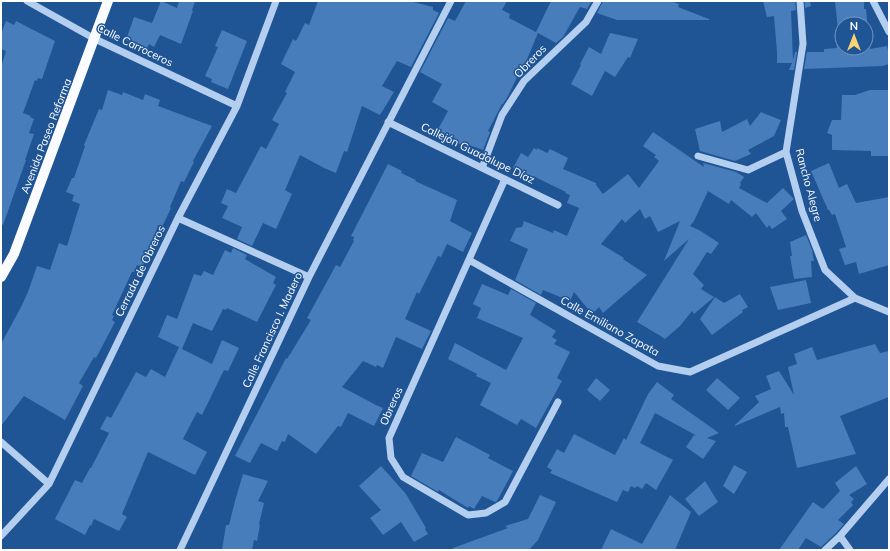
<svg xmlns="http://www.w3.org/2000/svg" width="890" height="551" viewBox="0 0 890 551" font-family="Mulish,sans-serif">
<rect width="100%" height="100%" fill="#1f5495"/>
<path fill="#487dbb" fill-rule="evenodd" d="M161,1L177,8L179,1H195L192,10L193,11L181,44L160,35L154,47L149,44L146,50L126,40L134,17L152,23Z
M318,1H409L433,7V10L439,13L411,67L397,61L382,86L394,92L380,115L362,106L347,152L344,151L336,173L324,168L300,155L285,190L292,194L276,229L263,223L252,246L237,239L242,227L222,218L228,206L221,203L227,189L236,193L261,146L266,149L279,124L272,120L287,93L285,92L295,72L281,64L293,39L296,41L305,23L309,25Z
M466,1H507L502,10L510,14L509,18L536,32L551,1H592L587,9L580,7L563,37L556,43L538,33L523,69H521L508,96L503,104H502L488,131L490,132L483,150L469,145L468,148L436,133L448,111L432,102L442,84L420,72L448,18L455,21Z
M603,1H671L679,4L678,7L709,19V20H617L597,13Z
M763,1H795L796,10L791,11L793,60L795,52H797L794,70H789L792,63H777V52L774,16L767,17Z
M805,1H810L811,6L805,8Z
M836,1H864V9H866L870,49L887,46L889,54V64L882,66L804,69L807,52H824V49L837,48L836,41H837V38H839L835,2H836ZM842,24H866V48H842Z
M6,21L14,25L16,21L55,41L42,79L38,78L37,81L35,80L23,113L31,116L30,117L34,119L29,133L34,134L25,160H26L3,225L1,224V67L6,51L1,49V34Z
M222,30L247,41L228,89L211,82L212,79L205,76L218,47L215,46Z
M610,33L638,39L630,58L628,57L615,77L605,71L592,96L571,84L581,65L580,64L589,47L601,54Z
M108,90L122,95L123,92L143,100L145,94L160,100L158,106L212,126L193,161L194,162L184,182L181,181L170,207L171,208L162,227L158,225L147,257L142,267L137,265L134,272H132L112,315L114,316L112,320L115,322L96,358L94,357L79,383L83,386L65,420L24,396L1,426V344L21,307L28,292L37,266L50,270L59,243L67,246L80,204L72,201L74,195L66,192L72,178H74L85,146L84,145L99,109L102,110Z
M870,90H889V156H871V151L832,150V135L827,133L832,120H841L842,95H855Z
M761,112L781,120L774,136L748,150L751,154L735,161L700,151L695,129L720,121L722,132L747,119L750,126Z
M653,132L704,167L703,163L736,172L744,177L740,183L741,184L739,188L767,203L783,188L794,199L781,211L787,219L772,229L769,225L767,228L756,213L752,217L731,200L729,204L708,191L694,221L690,226L699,230L719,243L711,254L707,252L693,274L704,285L701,289L714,297L694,314L692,311L680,326L665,339L659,335L637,322L689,239L664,261L680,221L658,232L650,216L645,219L640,209L625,223L622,219L601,244L624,258L623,259L647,275L603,313L599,307L592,314L574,292L570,301L543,290L541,295L515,280L528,249L510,241L516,228L522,227L524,221L553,233L554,230L567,236L579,208L567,203L570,195L565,193L566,192L533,176L532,178L513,168L521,153L528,157L534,148L537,150V148L547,153L550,149L568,158L563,169L596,183V185L603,194L628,174L639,188L659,161L654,157L656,155L643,146Z
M829,163L839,188L847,184L856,203L889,197V265L859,274L856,262L845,265L839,249L846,247L835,214L832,215L829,210H828L811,171Z
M388,164L402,171L401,173L416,180L415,181L457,200L450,221L472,233L463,252L447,244L441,257L438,256L419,294L417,292L405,319L431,331L422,349L396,337L383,368L377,365L376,367L363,361L342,387L376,405L383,408L374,426L348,413L341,427L338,426L316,454L288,434L285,442L282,441L277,451L261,443L250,463L235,456L286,358L287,359L311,320L307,318L330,276L336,265L340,267L354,241L353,240L354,237L351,236Z
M806,235L812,250L814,261H811L812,277L794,279L790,256H792L790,242Z
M233,248L247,255L245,259L276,277L273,283L276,285L257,322L227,308L226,310L223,309L212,331L193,323L182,349L212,364L222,340L239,348L228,371L224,370L202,415L197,412L183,439L207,452L195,475L148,452L122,514L127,517L119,531L94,519L91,526L90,525L85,535L55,519L75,480L82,483L90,468H91L109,433L100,429L107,416L111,418L136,372L146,377L151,369L165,377L179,347L158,337L167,315L177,319L194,274L201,276L204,271L213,275L225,250L231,253Z
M806,280L811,303L778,310L770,287Z
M482,284L508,295L511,289L536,303L530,315L556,331L552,337L557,340L554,344L570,352L557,378L562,381L536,428L521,419L517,425L480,405L491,383L476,376L477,374L448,359L455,343L506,370L523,338L477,318L481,308L473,304Z
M740,294L748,307L742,310L743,312L712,335L700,319L715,297L724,303Z
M875,344L880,353L889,351V397L840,416L856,454L797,468L788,427H785L784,413L781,414L780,407L735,426V425L759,402L755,396L771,389L766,376L779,371L794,395L788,367L797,364L794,354L812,347L817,360Z
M596,378L610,390L600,401L587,390Z
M717,378L740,398L728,410L706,390Z
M657,382L674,395L671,399L719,433L707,438L716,441L703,459L686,447L694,435L697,436L655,413L640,443L673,460L656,490L646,483L642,489L637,486L635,488L631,486L628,492L623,490L617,502L550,473L552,470L547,467L557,449L564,453L574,434L615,455L624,438L626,440L648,394Z
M456,437L490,455L488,458L513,471L497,501L495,502L482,496L474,509L469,506L468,508L439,490L438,492L411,476L422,453L443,462Z
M734,465L747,472L734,494L723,486Z
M381,466L406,494L426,528L425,529L428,534L414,542L401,522L383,535L370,518L381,510L359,486Z
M856,466L867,484L849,495L854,499L851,502L853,505L838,520L844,524L836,533L821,547L806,538L798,550H779L813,502L823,509L840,491L835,483Z
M243,474L268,481L258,501L264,503L259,524L260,525L257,541L254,540L252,550H222L226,525H229L235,501Z
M705,481L718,502L699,516L685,499Z
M540,495L556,502L538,540L529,550H453V548L508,528L505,526L528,519Z
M670,495L691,512L675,550H601L611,529L642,544Z"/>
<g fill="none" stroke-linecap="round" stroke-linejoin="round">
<path stroke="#b3ceee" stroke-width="7" d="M27,1L95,39L237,106
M800,1L803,44L786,152L802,211L825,270L855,298L889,312
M873,1L889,32
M388,122L558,205
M698,156L748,170L786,152
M482,168L502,115L524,81L586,22L598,1
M505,179L389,438L391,458L403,477L468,515L486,513L505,502L558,402
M178,218L309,277
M469,260L658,366L690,372L855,298
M1,442L49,484
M1,536L49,484L178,218L237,106L276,1
M840,536L850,550
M180,550L309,277L451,1
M825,550L840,536L889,479"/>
<path stroke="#fafcff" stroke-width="10" d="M1,277L14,254L108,1"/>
</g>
<g text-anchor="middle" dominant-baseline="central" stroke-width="3" stroke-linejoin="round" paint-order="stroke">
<g font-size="11" fill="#fff" stroke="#1f5495">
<text transform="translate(135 45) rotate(26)">Calle Carroceros</text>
<text transform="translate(530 61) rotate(-46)">Obreros</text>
<text transform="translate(46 136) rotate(-69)">Avenida Paseo Reforma</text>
<text transform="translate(478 153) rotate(26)">Callejón Guadalupe Díaz</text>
<text transform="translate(809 185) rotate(75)">Rancho Alegre</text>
<text transform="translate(140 271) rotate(-64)">Cerrada de Obreros</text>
<text transform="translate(610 326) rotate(29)">Calle Emiliano Zapata</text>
<text transform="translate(272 330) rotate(-65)">Calle Francisco I. Madero</text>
<text transform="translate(391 406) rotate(-66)">Obreros</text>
</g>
</g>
<rect width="890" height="551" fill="none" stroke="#ffffff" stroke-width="4"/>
<g transform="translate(854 36)"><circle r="19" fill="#1f5495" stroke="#7998bf"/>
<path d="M0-3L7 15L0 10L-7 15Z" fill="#fcd373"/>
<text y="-6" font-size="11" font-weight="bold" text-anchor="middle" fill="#ffffff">N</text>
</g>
</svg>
